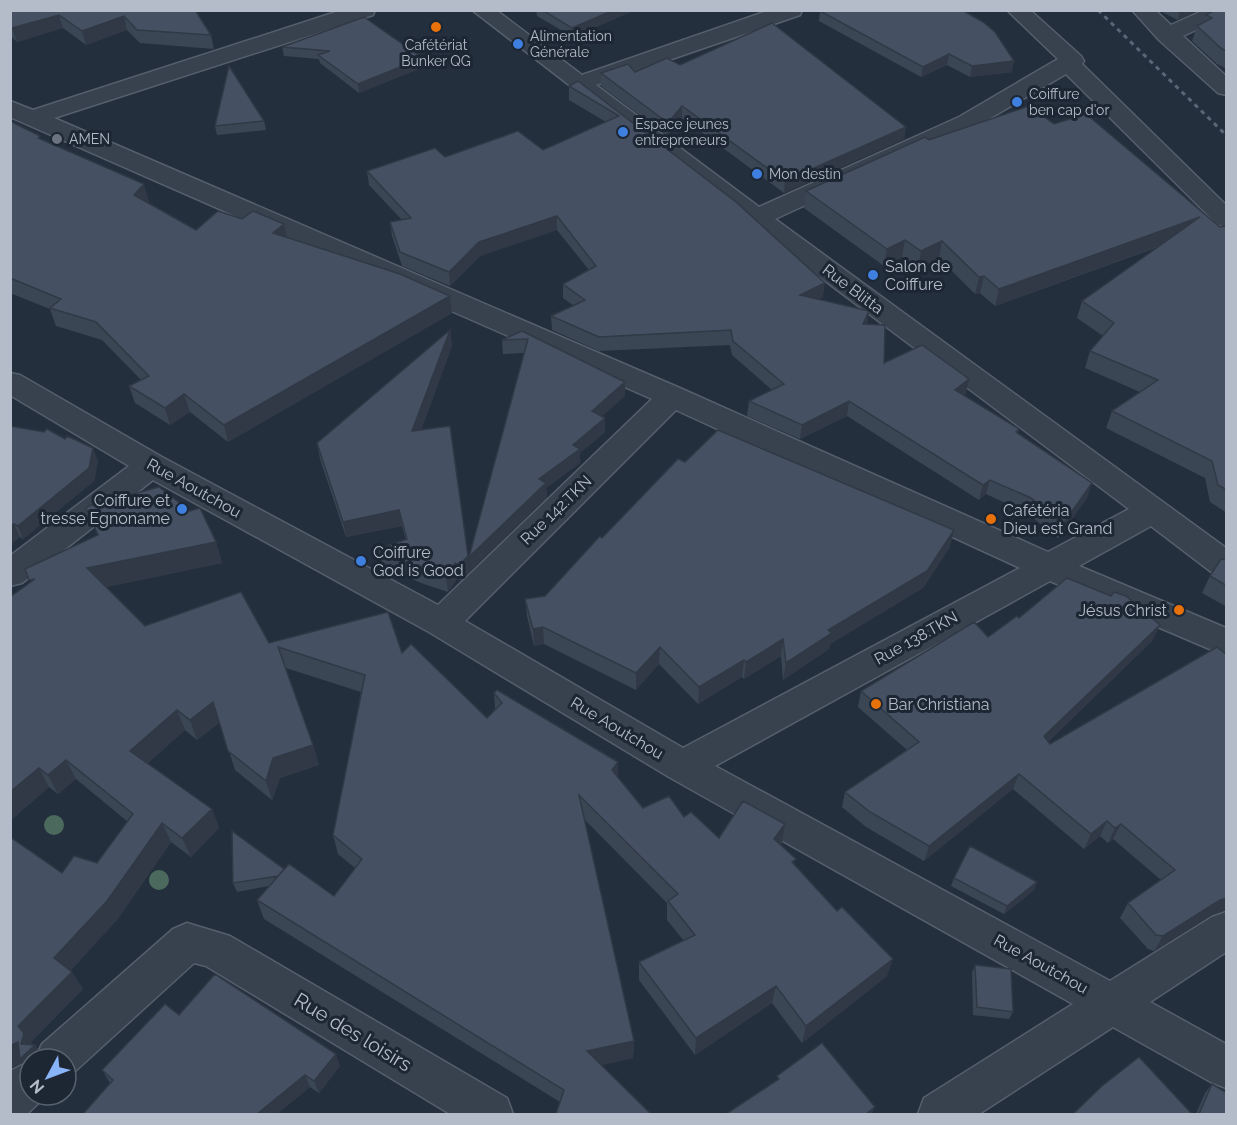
<svg xmlns="http://www.w3.org/2000/svg" width="1237" height="1125" viewBox="0 0 1237 1125" font-family="Raleway,sans-serif">
<rect width="100%" height="100%" fill="#242f3e"/>
<g fill="none" stroke-linecap="round" stroke-linejoin="round">
<defs>
<path id="minor" d="M342,10H375L373,15L54,118L682,389L1048,552L1129,509L748,223L472,10H496L582,75L770,10H802L800,15L596,85L759,207L959,117L1058,59L1007,10H1030L1081,56L1084,61L1082,64L1226,205V227L1217,224L1066,74L975,127L775,219L1226,548V577L1214,574L1151,526L1079,566L1226,628V656L1050,581L715,766L1110,981L1212,917L1226,912V952L1150,1002L1226,1044V1088L1211,1082L1113,1027L979,1114H918L924,1098L1073,1004L669,777L429,632L153,480L22,583L10,586V556L129,466L10,395V373L20,375L162,457L438,605L652,399L10,117V101L33,110ZM676,410L1020,568L683,748L465,621Z
M1132,10H1155L1171,25L1204,10H1226V16L1183,36L1226,76V95L1218,93L1159,40Z
M187,923L230,936L507,1098L513,1114H450L206,966L194,963L72,1074L66,1077V1059H35L42,1044L173,929Z
M30,1061V1095H47L27,1114H10V1071Z"/>
</defs>
<use href="#minor" stroke="#565f6c" stroke-width="3"/>
<use href="#minor" fill="#38414e" fill-rule="evenodd"/>
<path stroke="#5a6575" stroke-width="3" stroke-dasharray="4.5 4.5" stroke-linecap="butt" d="M1098,10L1226,135"/>
</g>
<g fill="#4b6a5d">
<circle cx="54" cy="825" r="10"/>
<circle cx="159" cy="880" r="10"/>
</g>
<path fill="#3b4654" d="M10,10H195L211,35L214,49L140,43L127,30L86,45L63,28L17,42L10,35Z
M536,10H635L573,37L537,16Z
M1158,10H1197L1178,20Z
M1227,10V69L1217,64L1192,41L1197,26L1203,23L1206,15Z
M820,11L1012,72L970,77L947,65L921,77L819,21Z
M282,47L425,60L426,69L421,68L359,93L320,63L319,59L284,56Z
M680,65L906,127L904,139L784,193L682,118L667,136L601,86V73L635,72Z
M578,81L823,297L818,299L867,324L884,363L966,393L964,395L1019,429L1018,433L1087,498L1058,538L1027,513L986,494L979,500L847,416L800,439L747,416L749,401L772,390L732,355L730,345L599,351L552,330L551,316L574,306L563,298V284L589,270L557,230L480,256L450,286L402,266L392,236L390,222L402,220L369,185L367,171L445,157L543,150L606,122L569,100V86Z
M10,121L149,201L147,203L196,230L242,219L284,224L287,238L450,296L452,313L228,442L190,412L170,425L135,403L129,386L141,380L102,340L56,326L50,309L10,293Z
M264,121L266,130L217,135L215,126Z
M1054,124L1220,227H1227V513L1210,502L1205,478L1106,428L1112,411L1140,392L1085,368L1090,351L1103,336L1077,318L1082,301L1158,247L995,306L980,293L975,294L939,258L918,268L902,257L884,266L804,208L806,191L929,140Z
M450,330L452,346L421,430L470,571L461,580L457,579L448,592L421,583L381,565L379,549L406,540L402,526L346,537L320,459L317,443Z
M522,331L625,396L602,416L605,432L580,453V463L546,488L547,497L470,571L469,557L524,353L503,354L502,340Z
M10,426L98,461L94,481L23,539L20,537L10,545Z
M685,462L950,547L923,588L830,644L829,649L783,680L781,656L744,679L742,677L698,704L659,664L636,690L544,644L534,646L527,616L525,599L545,596L602,538Z
M216,542L222,563L106,587L145,626L269,643L402,653L487,718L495,709L494,693L618,778L643,808L684,817L719,838L785,824L782,843L781,845L795,865L887,976L802,1043L772,1003L695,1055L639,980V962L684,941L667,920V903L584,819L634,1041L633,1058L601,1065L560,1102L264,919L257,900L269,886L237,892L233,883L284,869L334,896L355,868L338,854L333,835L361,692L286,668L313,745L319,765L280,778L272,800L235,770L220,722L197,740L185,730L147,764L212,809L219,828L191,857L171,842L117,920L70,970L83,989L31,1042L33,1045H35L45,1059H30V1073L22,1063L10,1068V837L62,873L97,863L128,822L76,779L58,794L49,787L10,821V597Z
M1227,560V607L1202,593L1210,576Z
M1019,618L1160,625L1152,641L1048,742L1050,744L1227,655V911L1225,910L1211,915L1154,951L1148,949L1120,918L1128,903L1161,880L1113,839L1108,843L1100,836L1084,849L1013,789L924,861L866,827L842,807L845,792L907,750L858,707L861,691L988,637Z
M954,878L1034,890L1004,914L951,886Z
M975,965L1013,1012L1009,1019L973,1015L972,973Z
M340,1066L319,1093L310,1087L277,1114H83L110,1083L102,1070Z
M1212,1084L1227,1114H1196L1205,1093Z"/>
<path fill="#303945" d="M614,10H635L573,37L572,28Z
M1180,10H1197L1178,20Z
M59,15L63,28L17,42L12,28Z
M124,16L127,30L86,45L82,31Z
M949,54L947,65L921,77L923,67Z
M420,59L421,68L359,93L358,84Z
M1014,61L1012,72L970,77L972,66Z
M682,106V118L667,136L668,123Z
M906,127L904,139L784,193L785,181Z
M144,184L149,201L139,212L134,195Z
M557,216V230L480,256L450,286L449,272L479,242Z
M1200,217L1194,233L995,306L999,289Z
M284,224L288,242L273,233Z
M905,240L902,257L884,266L887,249Z
M942,241L939,258L918,268L921,251Z
M984,276L980,293L975,294L979,277Z
M825,283L823,297L799,309L800,295Z
M450,296L452,313L228,442L224,425Z
M869,311L867,326L863,324Z
M450,330L452,346L415,446L412,431Z
M969,379L966,393L952,404L955,390Z
M625,382V396L592,425V411Z
M184,394L190,412L170,425L165,408Z
M849,401L847,416L800,439L802,425Z
M605,418V432L580,453V463L546,488L547,497L470,571L469,557L539,479L573,445Z
M93,448L98,461L94,481L23,539L18,526Z
M990,480L986,494L979,500L983,485Z
M1092,483L1087,498L1058,538L1063,524Z
M399,510L402,526L346,537L343,522Z
M14,524L20,537L10,545V527Z
M954,530L950,547L923,588L830,644L829,649L783,680L786,663Z
M216,542L222,563L96,589L87,568Z
M468,556L470,571L461,580L459,565Z
M455,563L457,579L448,592L446,577Z
M1160,625L1152,641L1038,752L1044,736Z
M543,627L544,644L534,646L533,629Z
M783,639L781,656L744,679L746,662Z
M660,647L659,664L636,690V673Z
M744,660L742,677L698,704L699,687Z
M213,702L220,721L197,740L190,720Z
M177,710L185,730L139,771L130,751Z
M313,745L319,765L280,778L272,800L266,781L273,758Z
M66,760L76,779L58,794L48,775Z
M618,762V781L612,770Z
M39,768L49,787L10,821V792Z
M1019,774L1013,789L924,861L929,846Z
M212,809L219,828L191,857L182,838Z
M1107,821L1100,836L1084,849L1091,834Z
M162,823L171,842L117,920L66,976L54,958Z
M785,824L782,843L772,858L774,839Z
M1121,824L1113,839L1108,843L1115,828Z
M1037,882L1034,890L1004,914L1007,906Z
M1227,898V908L1225,910L1211,915L1154,951L1163,936L1220,900Z
M893,959L887,976L802,1043L806,1026Z
M72,972L83,989L31,1042L34,1046L35,1045L45,1059H30V1073L22,1063L10,1068V1046L18,1042L21,1044L18,1026Z
M776,986L772,1003L695,1055L696,1038Z
M634,1041L633,1058L588,1068L587,1051Z
M336,1054L340,1066L319,1093L314,1081Z
M305,1075L310,1087L277,1114H257Z
M875,1107L872,1114H866Z"/>
<path fill="#455162" stroke="#303945" stroke-width="1.5" d="M10,10H195L211,35L137,30L124,16L82,31L59,15L12,28L10,26Z
M542,10H614L572,28Z
M962,10L983,22L995,32L1014,61L972,66L949,54L923,67L820,11Z
M1215,10H1227V51L1222,49L1197,26L1212,18L1206,15Z
M364,17L425,60L420,59L358,84L318,55L330,51L282,47Z
M772,23L906,127L785,181L682,106L668,123L601,73L628,64L635,72L667,58L680,65Z
M229,66L264,121L215,126Z
M578,81L736,202L825,283L800,295L869,311L863,324L885,325L884,363L922,345L969,379L955,390L1019,429L1016,432L1092,483L1063,524L1031,498L990,480L983,485L849,401L802,425L749,401L784,384L733,341L731,330L599,337L551,316L585,300L563,284L596,266L557,216L479,242L449,272L400,252L390,222L411,218L367,171L435,148L445,157L518,131L543,150L619,116L569,86Z
M1029,106L1054,124L1086,114L1220,227L1225,226L1227,227V490L1218,485L1212,461L1112,411L1158,380L1090,351L1114,323L1082,301L1200,217L999,289L984,276L979,277L942,241L921,251L905,240L887,249L806,191L925,137L929,140Z
M10,121L40,136L38,138L144,184L134,195L196,230L218,211L242,219L253,211L284,224L273,233L400,274L450,296L224,425L184,394L165,408L129,386L149,376L96,322L50,308L61,299L10,278Z
M450,330L412,431L450,426L468,556L459,565L455,563L446,577L419,568L379,549L407,539L399,510L343,522L317,443Z
M522,331L625,382L592,411L605,418L573,445L580,449L539,479L546,483L469,557L528,339L502,340Z
M10,426L44,432L47,429L65,439L67,436L93,448L89,468L18,526L14,524L10,527Z
M718,430L954,530L927,571L828,630L832,633L786,663L783,639L746,662L744,660L699,687L660,647L636,673L543,627L533,629L525,599L545,596L600,536L602,538L678,459L685,462Z
M159,487L190,511L200,508L216,542L87,568L145,626L241,592L269,643L388,612L402,653L411,644L487,718L502,703L494,693L497,690L618,762L612,770L643,808L669,796L684,817L691,812L719,838L743,801L785,824L774,839L796,859L792,862L837,911L842,907L893,959L806,1026L776,986L696,1038L639,962L695,935L668,901L678,894L579,795L634,1041L587,1051L651,1114H556L564,1090L257,900L289,864L334,896L362,859L333,835L365,675L278,647L313,745L273,758L266,781L228,751L213,702L190,720L177,710L130,751L212,809L182,838L162,823L107,901L54,958L72,972L18,1026L24,1033L21,1044L35,1045L20,1059L18,1042L10,1046V837L62,873L74,856L97,863L133,814L66,760L48,775L39,768L10,792V597L35,579L29,580L25,569L98,535L86,508L89,506Z
M1221,559L1227,560V586L1210,576Z
M1067,578L1111,596L1114,592L1126,596L1160,625L1044,736L1050,744L1217,647L1227,655V898L1220,900L1163,936L1156,935L1128,903L1175,870L1121,824L1115,828L1107,821L1091,834L1019,774L929,846L870,812L845,792L919,742L861,691L974,622L988,637L1017,616L1019,618Z
M232,831L284,869L278,876L233,883Z
M970,846L1037,882L1007,906L954,878Z
M975,965L1011,969L1013,1012L977,1007Z
M215,974L336,1054L314,1081L305,1075L257,1114H83L113,1080L102,1070L165,1004L179,1015Z
M822,1043L875,1107L866,1114H726L779,1079L777,1076Z
M1139,1057L1192,1114H1073L1102,1086Z
M1212,1084L1227,1093V1114H1199Z"/>
<g fill="#e8710a" stroke="#1d2633" stroke-width="2">
<circle cx="436" cy="27" r="6"/>
<circle cx="991" cy="519" r="6"/>
<circle cx="1179" cy="610" r="6"/>
<circle cx="876" cy="704" r="6"/>
</g>
<g fill="#3f7fe0" stroke="#1d2633" stroke-width="2">
<circle cx="518" cy="44" r="6"/>
<circle cx="1017" cy="102" r="6"/>
<circle cx="623" cy="132" r="6"/>
<circle cx="757" cy="174" r="6"/>
<circle cx="873" cy="275" r="6"/>
<circle cx="182" cy="509" r="6"/>
<circle cx="361" cy="561" r="6"/>
</g>
<circle fill="#6b7280" stroke="#1d2633" stroke-width="2" cx="57" cy="139" r="6"/>
<g text-anchor="middle" dominant-baseline="central" stroke-width="6" stroke-linejoin="round" paint-order="stroke">
<g font-size="14" fill="#b4bcc9" stroke="#1d2633" text-anchor="start">
<text x="530" y="36">Alimentation<tspan x="530" dy="16">Générale</tspan></text>
<text x="436" y="45" text-anchor="middle">Cafétériat<tspan x="436" dy="16">Bunker QG</tspan></text>
<text x="1029" y="94">Coiffure<tspan x="1029" dy="16">ben cap d'or</tspan></text>
<text x="635" y="124">Espace jeunes<tspan x="635" dy="16">entrepreneurs</tspan></text>
<text x="69" y="139">AMEN</text>
<text x="769" y="174">Mon destin</text>
</g>
<g font-size="16" fill="#b4bcc9" stroke="#1d2633" text-anchor="start">
<text x="885" y="266">Salon de<tspan x="885" dy="18">Coiffure</tspan></text>
<text x="170" y="500" text-anchor="end">Coiffure et<tspan x="170" dy="18">tresse Egnoname</tspan></text>
<text x="1003" y="510">Cafétéria<tspan x="1003" dy="18">Dieu est Grand</tspan></text>
<text x="373" y="552">Coiffure<tspan x="373" dy="18">God is Good</tspan></text>
<text x="1167" y="610" text-anchor="end">Jésus Christ</text>
<text x="888" y="704">Bar Christiana</text>
</g>
<g font-size="16" fill="#b4bcc9" stroke="#1d2633">
<text transform="translate(853 289) rotate(37)">Rue Blitta</text>
<text transform="translate(194 488) rotate(29)">Rue Aoutchou</text>
<text transform="translate(556 510) rotate(-44)">Rue 142.TKN</text>
<text transform="translate(916 638) rotate(-29)">Rue 138.TKN</text>
<text transform="translate(617 728) rotate(31)">Rue Aoutchou</text>
<text transform="translate(1041 964) rotate(29)">Rue Aoutchou</text>
</g>
<g font-size="20" fill="#b4bcc9" stroke="#1d2633">
<text transform="translate(353 1032) rotate(31)">Rue des loisirs</text>
</g>
</g>
<rect width="1237" height="1125" fill="none" stroke="#b4bcc9" stroke-width="24"/>
<g transform="translate(48 1077) rotate(229)"><circle r="28" fill="#1d2633" stroke="#59626f" stroke-width="1.5"/>
<path d="M0-4.5L10 22L0 15L-10 22Z" fill="#8ab4f8"/>
<text y="-9" font-size="16" font-weight="bold" text-anchor="middle" fill="#b4bcc9">N</text>
</g>
</svg>
